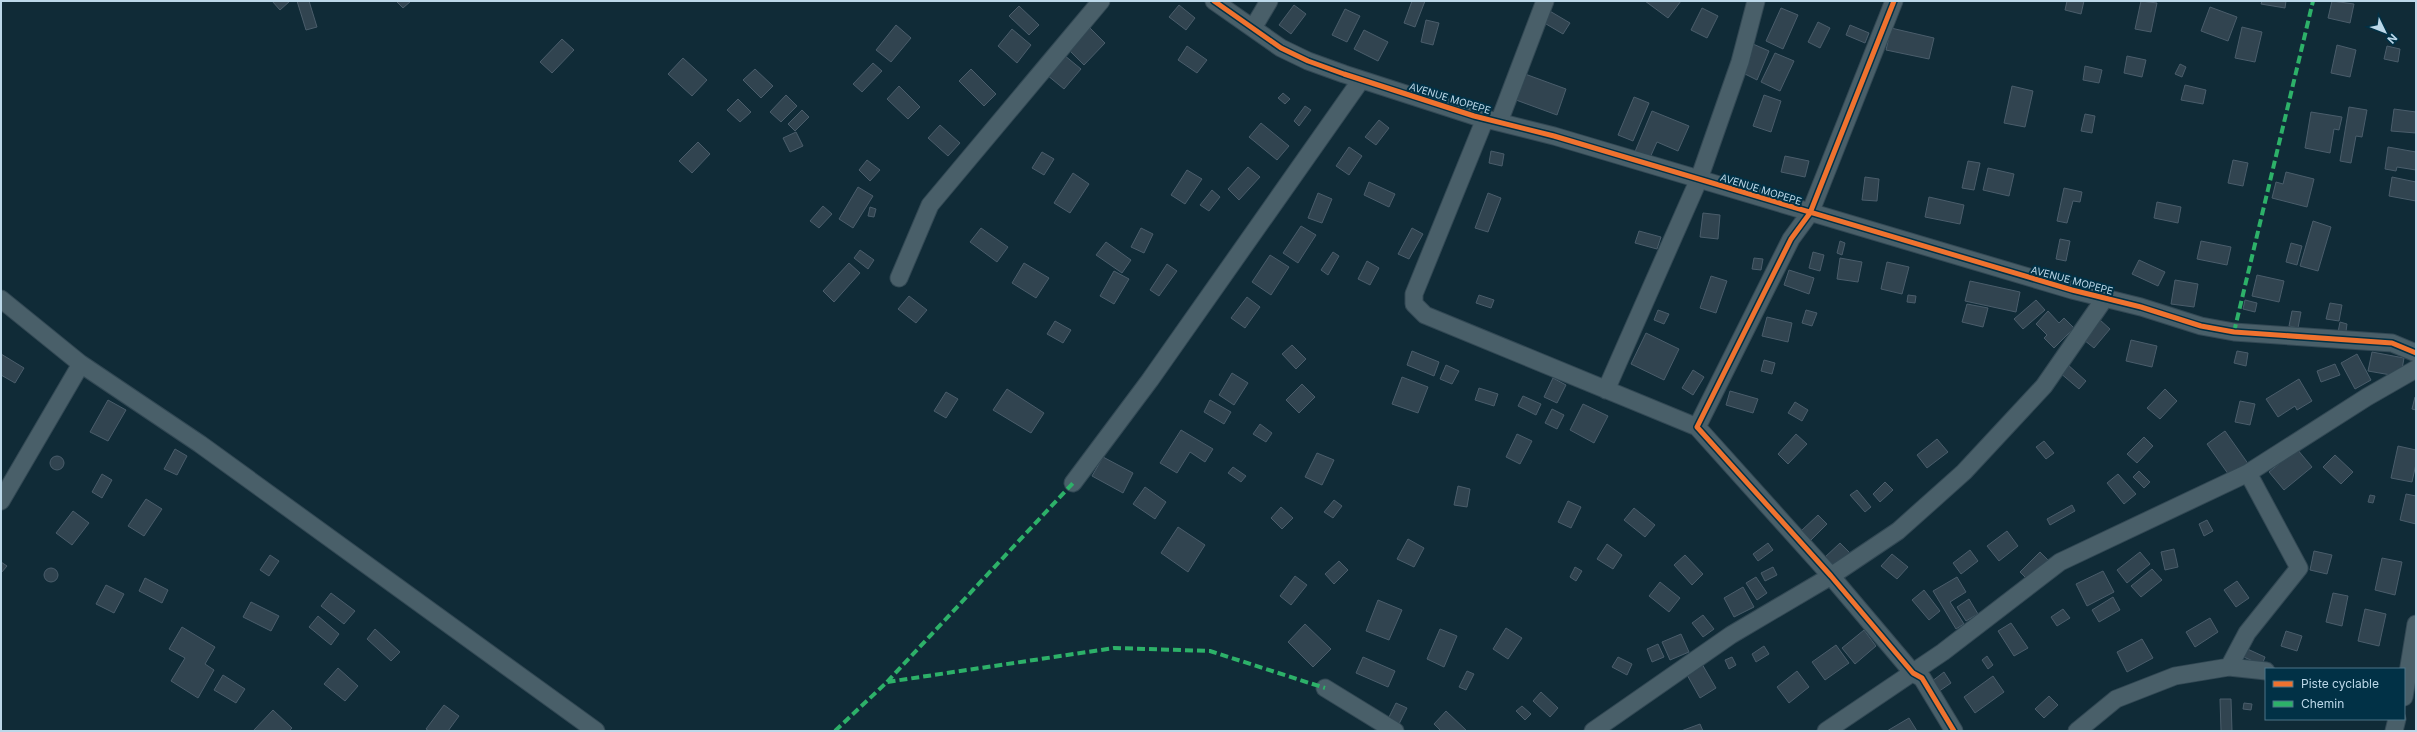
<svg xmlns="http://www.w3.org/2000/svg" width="2417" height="732" viewBox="0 0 2417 732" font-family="Inter,sans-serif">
<rect width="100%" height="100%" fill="#102b37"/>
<path fill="#314450" stroke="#4a5d6b" d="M272,1H290L280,10Z
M297,1H309L317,27L306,30Z
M396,1H411L403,8Z
M1412,1H1425L1415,27L1404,23Z
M1645,1H1681L1668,18Z
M2067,1H2084L2081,14L2065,10Z
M2141,1L2157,3L2151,32L2135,29Z
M2262,1H2286L2285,8L2261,4Z
M2332,1L2354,4L2350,23L2328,18Z
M1179,5L1195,18L1186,30L1169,17Z
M1294,5L1306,14L1291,34L1279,25Z
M1019,6L1039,25L1029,35L1009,16Z
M2210,7L2237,17L2228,41L2201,31Z
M1702,8L1718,16L1707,38L1691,30Z
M1781,8L1798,15L1783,49L1766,41Z
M1345,9L1360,16L1347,42L1332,35Z
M1548,10L1570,23L1563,34L1541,21Z
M1426,20L1439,23L1433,45L1421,42Z
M1818,22L1830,28L1820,48L1808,42Z
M896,25L911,38L891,62L876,50Z
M1850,25L1869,33L1865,43L1846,35Z
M2242,27L2262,32L2255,62L2235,58Z
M1090,28L1105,43L1084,65L1069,50Z
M1891,28L1934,38L1929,59L1886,50Z
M1012,29L1031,45L1017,63L998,46Z
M1364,30L1388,42L1378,61L1354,49Z
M562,39L574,50L552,73L540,62Z
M1753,44L1769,51L1757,80L1741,72Z
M2337,45L2356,50L2350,77L2331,73Z
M1187,46L1207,60L1197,73L1178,60Z
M2387,46L2400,49L2398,62L2384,59Z
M1775,53L1794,61L1780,91L1761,82Z
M1064,55L1081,69L1064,89L1047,75Z
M2127,56L2146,60L2142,77L2124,73Z
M683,58L707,80L692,96L668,74Z
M873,63L882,71L862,92L853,84Z
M2180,64L2186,67L2182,77L2175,74Z
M2085,66L2102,70L2099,83L2083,80Z
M755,69L773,86L761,98L743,80Z
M971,69L996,94L984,106L959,81Z
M1525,74L1566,89L1557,115L1516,100Z
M2185,85L2206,90L2203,104L2181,100Z
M899,86L920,107L908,119L887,99Z
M2012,86L2033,91L2025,127L2004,123Z
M1283,93L1290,99L1285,104L1278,98Z
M786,95L797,106L781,122L770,112Z
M1764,95L1781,101L1771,132L1753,126Z
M1634,97L1649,103L1633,141L1618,135Z
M738,99L751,112L740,122L727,110Z
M1305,106L1311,110L1299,126L1294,121Z
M2349,107L2367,110L2362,137L2356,136L2351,163L2340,161Z
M2394,109L2416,112V133L2391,131Z
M802,110L809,117L795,131L788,124Z
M1652,111L1689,126L1678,151L1657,142L1649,160L1634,154Z
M2311,112L2342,117L2339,130L2334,129L2330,153L2305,148Z
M2085,114L2095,116L2092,133L2081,131Z
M1379,120L1389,128L1376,145L1365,137Z
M1261,123L1289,146L1277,160L1249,137Z
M940,125L960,143L948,156L928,138Z
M796,132L803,146L790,152L783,138Z
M698,142L710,154L692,173L679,161Z
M1349,147L1362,156L1349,175L1336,166Z
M2388,147L2416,152V170L2397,167L2396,171L2385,169Z
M1491,151L1504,154L1502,166L1489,163Z
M1042,152L1054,159L1044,175L1032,168Z
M1785,156L1809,161L1805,177L1781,172Z
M867,160L880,170L870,181L859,170Z
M2233,160L2248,163L2243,186L2228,183Z
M1968,161L1980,163L1974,190L1962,188Z
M1248,167L1260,177L1239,200L1228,189Z
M1988,168L2014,174L2009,196L1983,190Z
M1187,170L1202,179L1185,204L1171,195Z
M2286,172L2314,179L2307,207L2272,198L2276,182L2283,184Z
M1073,173L1089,184L1070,213L1054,203Z
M1865,177L1879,179L1877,201L1862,200Z
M2392,177L2416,182V201L2389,196Z
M1369,182L1395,194L1389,207L1364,195Z
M858,187L873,196L853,228L839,219Z
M2064,188L2082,192L2080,202L2073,201L2067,223L2057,221Z
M1212,190L1220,197L1209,211L1200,205Z
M1318,193L1332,199L1322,223L1308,218Z
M1488,193L1501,198L1488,232L1475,228Z
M1929,197L1964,205L1960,224L1925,217Z
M2157,202L2181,207L2178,223L2154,218Z
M823,206L832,214L819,228L810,221Z
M870,207L876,209L874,217L868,216Z
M1703,213L1720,215L1718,239L1700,237Z
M2313,221L2331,227L2318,271L2300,266Z
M1301,226L1316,235L1298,263L1283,253Z
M981,228L1008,247L997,262L970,242Z
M1141,228L1153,234L1144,253L1131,247Z
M1412,228L1423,234L1409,259L1398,254Z
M1639,231L1661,237L1657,249L1635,243Z
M2060,239L2070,241L2066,261L2056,259Z
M1840,241L1845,243L1842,255L1837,253Z
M2201,241L2231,247L2227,265L2197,259Z
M1106,242L1131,260L1122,273L1096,255Z
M2291,243L2302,246L2297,265L2286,262Z
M860,250L874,260L868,269L854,258Z
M1333,252L1339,256L1328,275L1321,270Z
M1813,252L1824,255L1820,271L1809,268Z
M1270,255L1289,267L1271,295L1252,282Z
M1754,258L1763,259L1761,270L1752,269Z
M1840,258L1862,262L1858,282L1837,279Z
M2139,260L2165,272L2158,286L2132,274Z
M1367,261L1379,268L1370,285L1358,279Z
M1887,262L1909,267L1902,294L1881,289Z
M849,263L860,273L834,302L823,291Z
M1024,263L1049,278L1036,298L1012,283Z
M1167,264L1177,271L1159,296L1150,290Z
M1789,270L1814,278L1809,294L1784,285Z
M1114,271L1129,279L1114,304L1100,296Z
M2257,275L2284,281L2279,302L2252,296Z
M1711,276L1727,281L1716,313L1700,308Z
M2175,280L2198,284L2194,307L2171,304Z
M1970,281L2020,292L2016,312L1965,301Z
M1479,295L1494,300L1491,308L1476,303Z
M1908,295L1916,296L1915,303L1907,302Z
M909,296L927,310L916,323L898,309Z
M1247,297L1260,307L1245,328L1231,318Z
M2036,300L2045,310L2023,329L2014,319Z
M2245,300L2257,303L2255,312L2243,309Z
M2330,303L2342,305L2339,321L2326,319Z
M1967,304L1988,308L1983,327L1962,322Z
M1658,310L1669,314L1664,324L1654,320Z
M1806,310L1817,313L1812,326L1802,323Z
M2048,311L2059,323L2064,318L2074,328L2054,348L2044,338L2047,335L2036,324Z
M2292,311L2301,312L2298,328L2289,326Z
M1767,317L1792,323L1788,342L1762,336Z
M2100,320L2110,329L2094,348L2084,340Z
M1055,321L1071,330L1063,343L1047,334Z
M2340,322L2347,324L2345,339L2337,337Z
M1646,333L1679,349L1664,380L1631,364Z
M2131,340L2157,346L2152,367L2126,361Z
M1292,345L1306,359L1296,369L1282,354Z
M1412,351L1439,362L1434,376L1407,365Z
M2237,351L2248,353L2246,366L2234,363Z
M2372,352L2404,358L2401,375L2392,373L2391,375L2368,371Z
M1,354L24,368L15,383L1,375Z
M2357,354L2371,380L2355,389L2341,363Z
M1764,360L1775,363L1772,374L1761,371Z
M2067,364L2086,381L2079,389L2059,372Z
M2335,364L2340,375L2321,382L2317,371Z
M1446,365L1459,371L1452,384L1440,379Z
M1693,370L1704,377L1693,395L1682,388Z
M1232,373L1248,383L1234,405L1219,395Z
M1402,377L1428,387L1418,413L1392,404Z
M1553,378L1566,385L1557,403L1544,397Z
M2299,379L2312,401L2297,410L2295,406L2278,417L2266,399Z
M1302,384L1315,397L1299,413L1286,400Z
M1479,388L1498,394L1494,406L1475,400Z
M1007,389L1044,413L1031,433L993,410Z
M2165,389L2177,401L2160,419L2147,408Z
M1730,391L1758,399L1753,413L1726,405Z
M946,392L958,399L946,418L934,411Z
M1523,396L1541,404L1536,415L1518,406Z
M2415,397L2416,398V410L2412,409Z
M108,400L126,410L108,441L90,432Z
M1210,400L1231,412L1224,424L1204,412Z
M2240,401L2255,404L2250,425L2235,422Z
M1795,402L1808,410L1802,421L1788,413Z
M1583,404L1608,416L1594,443L1570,430Z
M1552,409L1564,415L1557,429L1545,423Z
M1260,424L1272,433L1266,442L1253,434Z
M1181,430L1213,449L1205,462L1190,452L1177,473L1160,463Z
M2225,431L2249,465L2231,478L2207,444Z
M1517,434L1532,441L1520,464L1506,457Z
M1796,434L1807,444L1788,464L1778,454Z
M2144,437L2153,446L2137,463L2127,454Z
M1937,439L1948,452L1927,468L1917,455Z
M2044,441L2054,453L2046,459L2036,447Z
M2398,446L2416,450V464L2412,482L2391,478Z
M175,449L187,456L177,475L164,469Z
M2297,449L2312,467L2284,490L2269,472Z
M1317,453L1334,460L1322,485L1305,477Z
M2335,455L2353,472L2341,484L2323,467Z
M50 463a7 7 0 1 1 14 0a7 7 0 1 1-14 0Z
M1103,457L1133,473L1123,493L1092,476Z
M1233,467L1246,476L1241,482L1228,473Z
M2139,471L2150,482L2144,488L2133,477Z
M102,474L112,480L102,498L92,492Z
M2118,474L2136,494L2124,504L2107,483Z
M1885,482L1893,490L1880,502L1873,494Z
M1458,486L1470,489L1467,507L1454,505Z
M1145,487L1166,502L1155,519L1133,504Z
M1857,490L1871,507L1865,512L1850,495Z
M2406,494L2416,496V524L2400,520Z
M2370,495L2375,496L2373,503L2368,502Z
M146,499L162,509L144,536L128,526Z
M1334,500L1342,506L1333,518L1324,512Z
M1568,501L1581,507L1571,528L1558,522Z
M2072,505L2075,511L2050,525L2047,519Z
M1281,507L1293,518L1282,529L1271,518Z
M1634,508L1655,525L1645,537L1624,520Z
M73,511L89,523L72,545L56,533Z
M1818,515L1827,524L1811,540L1801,531Z
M2207,520L2213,531L2204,536L2199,524Z
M1178,527L1205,545L1188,572L1161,553Z
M2007,531L2018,546L1999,561L1987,546Z
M1408,539L1424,548L1414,567L1397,559Z
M1768,543L1773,550L1758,561L1753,554Z
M1840,543L1850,553L1834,568L1824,558Z
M1607,544L1622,555L1613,569L1597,559Z
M2174,549L2178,567L2165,570L2161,552Z
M1970,550L1978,561L1961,574L1953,563Z
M2314,551L2332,555L2327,574L2310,570Z
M2040,552L2049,561L2029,581L2020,572Z
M2140,552L2150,564L2127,583L2117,570Z
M1892,554L1908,567L1897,579L1881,566Z
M270,555L279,561L269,576L260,570Z
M1685,555L1703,574L1692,585L1674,565Z
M2382,558L2402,562L2395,595L2375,590Z
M1339,561L1348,570L1334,584L1325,574Z
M1,562L7,566L1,573Z
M1575,567L1582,571L1576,581L1570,577Z
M1773,567L1777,575L1765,581L1761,573Z
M44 575a7 7 0 1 1 14 0a7 7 0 1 1-14 0Z
M2152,569L2162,580L2141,597L2131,586Z
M2103,571L2114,592L2087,606L2076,584Z
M1295,576L1307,585L1291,605L1280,596Z
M1756,577L1767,593L1757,600L1746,583Z
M1957,577L1966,592L1950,602L1964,624L1956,629L1933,591Z
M145,578L168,590L162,603L139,591Z
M2237,581L2249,598L2236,607L2224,590Z
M1660,582L1680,598L1669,612L1649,596Z
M106,585L124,594L114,613L96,604Z
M1743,587L1754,607L1734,617L1724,598Z
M1924,590L1940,611L1929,620L1912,600Z
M331,593L355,611L344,624L321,606Z
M2333,593L2348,596L2342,626L2326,622Z
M2113,597L2120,610L2099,622L2092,610Z
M1969,599L1978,614L1966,621L1957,607Z
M1378,600L1402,610L1389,640L1366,631Z
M251,602L279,616L271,631L243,617Z
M2063,609L2070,618L2057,626L2051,617Z
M2365,609L2386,614L2379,646L2358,641Z
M1703,615L1714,629L1703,637L1692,623Z
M318,616L339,634L331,645L309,627Z
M2210,618L2218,632L2195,647L2186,632Z
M2011,623L2028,648L2014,656L1998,631Z
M1305,624L1331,649L1313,667L1288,642Z
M182,627L215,647L205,664L214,670L198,698L171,681L185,658L169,649Z
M1506,628L1522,638L1508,659L1493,649Z
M375,629L400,652L391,661L367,639Z
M1440,629L1457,636L1444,667L1427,659Z
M1864,630L1876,646L1855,664L1842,648Z
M2286,631L2302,636L2297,651L2281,646Z
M1681,634L1689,652L1670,660L1662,642Z
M2142,639L2153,658L2127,672L2117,652Z
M1658,644L1664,657L1652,662L1647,649Z
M1836,645L1849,663L1825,680L1812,662Z
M1764,646L1769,654L1756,662L1752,654Z
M2243,647L2265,657L2262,665L2239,655Z
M1987,656L1993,665L1988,669L1982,660Z
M1363,657L1395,671L1388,687L1356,673Z
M1618,657L1632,664L1627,675L1612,667Z
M1732,657L1736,665L1729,669L1725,660Z
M1702,664L1716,688L1700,698L1686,673Z
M338,668L358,686L345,701L324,684Z
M1467,671L1474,674L1466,690L1459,687Z
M1797,671L1809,687L1789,703L1777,687Z
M1944,672L1951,683L1938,692L1931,682Z
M223,675L245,689L236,703L214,690Z
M1993,676L2004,692L1975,713L1964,697Z
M1541,692L1558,708L1550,717L1533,701Z
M2049,696L2058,705L2044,718L2035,709Z
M2220,699H2231L2232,731H2221Z
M1396,703L1407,708L1398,726L1387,721Z
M2244,703L2252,704L2251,710L2243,709Z
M444,705L459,716L448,731H429L426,729Z
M1522,706L1531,714L1525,720L1516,711Z
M273,710L292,728L289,731H253Z
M1446,711L1466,730L1465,731H1441L1434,724Z
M1909,718L1917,731H1887Z
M1700,724L1703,731H1681Z"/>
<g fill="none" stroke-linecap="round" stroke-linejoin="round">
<defs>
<path id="minor" d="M1214,1L1281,48L1308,61L1344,74L1474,116L1554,136L2072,290L2141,307L2201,326L2234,332L2392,343L2416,353
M1894,1L1810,213L1791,239L1697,427L1831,576L1913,673L1922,678L1954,731
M1253,28L1269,1
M1485,119L1414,294V304L1425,315L1697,427
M1499,122L1545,1
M899,278L930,205L1101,1
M1,299L81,364L200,444L596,731
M1606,390L1699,179L1740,62L1756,1
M1073,483L1150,380L1361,80
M1,501L81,364
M2229,667L2247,633L2299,568L2248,473
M1325,688L1395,731
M2404,697L2416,624
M1593,731L1731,635L1831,576L1898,531L1964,472L2044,386L2105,298
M1826,731L1943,652L2060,562L2248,473L2367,397L2416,369
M2077,731L2116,699L2175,676L2229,667L2266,671
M2394,731L2397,719"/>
</defs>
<use href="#minor" stroke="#324854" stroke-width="19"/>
<use href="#minor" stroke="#495f69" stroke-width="17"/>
<path stroke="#2db169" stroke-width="4" stroke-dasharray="8 4" stroke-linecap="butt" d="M2234,332L2313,1
M887,682L1073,483
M835,731L887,682L1114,648L1210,651L1325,688"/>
<defs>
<path id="cycleway" d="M1214,1L1281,48L1308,61L1344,74L1474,116L1554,136L2072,290L2141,307L2201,326L2234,332L2392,343L2416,353
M1894,1L1810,213L1791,239L1697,427L1831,576L1913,673L1922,678L1954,731"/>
</defs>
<use href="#cycleway" stroke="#013146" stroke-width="8"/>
<use href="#cycleway" stroke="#ef722f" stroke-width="5"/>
</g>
<g text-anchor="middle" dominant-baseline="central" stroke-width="4" stroke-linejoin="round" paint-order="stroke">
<g font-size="10" fill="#bcd8e9" stroke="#013146">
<text transform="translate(1450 98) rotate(17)">AVENUE MOPEPE</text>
<text transform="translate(1761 189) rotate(17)">AVENUE MOPEPE</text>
<text transform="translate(2072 280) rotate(15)">AVENUE MOPEPE</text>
</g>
</g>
<rect width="2417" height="732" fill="none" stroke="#bcd8e9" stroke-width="4"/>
<rect x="2265" y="668" width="140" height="52" fill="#013146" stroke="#4c7487"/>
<rect x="2273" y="681" width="20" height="6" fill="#ef722f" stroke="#4c7487"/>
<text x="2301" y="688" font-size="12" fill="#bcd8e9">Piste cyclable</text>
<rect x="2273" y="701" width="20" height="6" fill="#2db169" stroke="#4c7487"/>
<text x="2301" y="708" font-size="12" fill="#bcd8e9">Chemin</text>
<g transform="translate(2385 32) rotate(133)" stroke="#013146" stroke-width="3" paint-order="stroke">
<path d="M0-3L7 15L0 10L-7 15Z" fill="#bcd8e9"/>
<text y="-6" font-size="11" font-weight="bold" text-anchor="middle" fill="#bcd8e9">N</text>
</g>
</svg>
